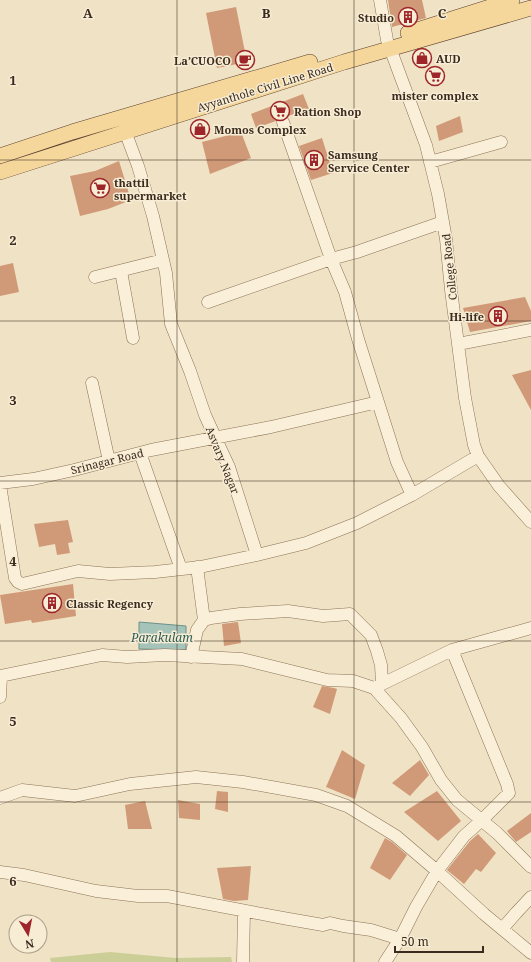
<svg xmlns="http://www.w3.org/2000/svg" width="531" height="962" viewBox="0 0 531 962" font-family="'Noto Serif',serif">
<rect width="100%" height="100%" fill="#f0e2c4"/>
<path fill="#cbcf97" d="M110,952L176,958L231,957L232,962H51L50,958Z"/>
<path fill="#a6c3ba" stroke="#6c9288" d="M139,622L186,626V650L139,649Z"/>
<path fill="#d09a78" d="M388,0H422L426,18L392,27Z
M236,7L247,62L217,68L206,13Z
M303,94L309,109L288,116L285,115H281L278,117L276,121L256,128L251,114Z
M460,116L463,132L439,141L436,126Z
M241,132L251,158L210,174L202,142Z
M322,138L333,173L311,180L299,146Z
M119,161L131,200L108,209L80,216L70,176L95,171Z
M13,263L19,292L0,296V266Z
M525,297L531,311V321L470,332L463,308Z
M531,370V410L512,375Z
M68,520L73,542L68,543L70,553L57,555L55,544L39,547L34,524Z
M73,584L76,616L32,623L31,620L5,624L0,595Z
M238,622L241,643L224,646L222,624Z
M322,686L334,688L337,689L330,714L313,707Z
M342,750L365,765L355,799L326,787Z
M420,760L429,775L410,796L392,783Z
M217,791L228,792V812L215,809Z
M437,791L461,821L438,841L404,812Z
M178,800L200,804V820L179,818Z
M145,801L152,829H128L125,805Z
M531,813V832L516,842L507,831Z
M478,834L496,853L481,872L476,869L464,884L447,870L470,841Z
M385,838L392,842L407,855L390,880L370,868Z
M251,866L248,900L234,901L223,899L217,868Z"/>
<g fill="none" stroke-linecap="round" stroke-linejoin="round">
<defs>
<path id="minor" d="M380,0L387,40L426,145L438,194L446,239L451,290L465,398L474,445L478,456L499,486L531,522
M125,131L138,166L153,216L166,273L171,324L190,371L205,415L215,437L229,467L257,555L306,543L357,523L412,495L478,456
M430,162L501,142
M121,271L133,338
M95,277L163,260
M208,302L331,259L357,252L443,222
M458,344L531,330
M92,383L109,461
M378,402L397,462L412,495
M140,453L181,569
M0,483L33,479L74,470L151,450L271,427L378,402L358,339L345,292L331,259L283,122
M0,485L15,578L18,582L22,584L78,571L110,574L155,572L200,567L257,555
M197,567L204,620
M191,657L197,630L204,620L211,618L240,614L288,611L323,616L350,614L371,635L377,651L381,665L382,684
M0,676H1L0,697
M1,676L102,655L127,657L165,655L242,659L327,680L353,681L374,688L401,718L422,747L441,780L457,800L497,833L531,867
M376,687L452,650L531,628
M0,798L22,790L75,796L130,784L196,777L243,782L316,795L347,806L396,836L437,871L484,914L531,953
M0,872L24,875L96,891L138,896H167L283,918L323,925L330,923L343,926L371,930L400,939L416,907L437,871L464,836L482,820L509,793L507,784L452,650
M502,929L516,913L531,897
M243,962L244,911
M385,962L400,939"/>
<path id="major" d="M408,33L512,0
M0,156L72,132L310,62
M0,172L344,62L531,8"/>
</defs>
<use href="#minor" stroke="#8c7359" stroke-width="13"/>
<use href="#major" stroke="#5a412e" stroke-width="16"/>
<use href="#minor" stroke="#faefd8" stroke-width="12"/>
<use href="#major" stroke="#f5d69b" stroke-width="15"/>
</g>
<path fill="none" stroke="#3b2b1e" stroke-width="1" stroke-opacity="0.55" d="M177,0V962M354,0V962M0,160H531M0,321H531M0,481H531M0,641H531M0,802H531"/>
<defs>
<symbol id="building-ring" viewBox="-11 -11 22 22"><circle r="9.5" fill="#f7ecd4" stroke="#9e262b" stroke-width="1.5"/><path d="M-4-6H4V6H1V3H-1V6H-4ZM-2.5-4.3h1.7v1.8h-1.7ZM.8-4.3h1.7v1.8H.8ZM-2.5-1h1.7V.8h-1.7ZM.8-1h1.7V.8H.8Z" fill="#9e262b"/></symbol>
<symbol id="shop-ring" viewBox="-11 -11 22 22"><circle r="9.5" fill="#f7ecd4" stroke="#9e262b" stroke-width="1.5"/><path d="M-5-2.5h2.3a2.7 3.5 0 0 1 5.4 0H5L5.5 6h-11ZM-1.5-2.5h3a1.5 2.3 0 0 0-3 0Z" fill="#9e262b"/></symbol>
<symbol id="cafe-ring" viewBox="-11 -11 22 22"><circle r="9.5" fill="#f7ecd4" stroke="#9e262b" stroke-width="1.5"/><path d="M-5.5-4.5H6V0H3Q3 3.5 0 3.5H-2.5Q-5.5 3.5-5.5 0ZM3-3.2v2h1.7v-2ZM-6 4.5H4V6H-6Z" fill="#9e262b"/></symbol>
<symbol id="supermarket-ring" viewBox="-11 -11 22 22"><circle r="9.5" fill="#f7ecd4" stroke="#9e262b" stroke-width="1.5"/><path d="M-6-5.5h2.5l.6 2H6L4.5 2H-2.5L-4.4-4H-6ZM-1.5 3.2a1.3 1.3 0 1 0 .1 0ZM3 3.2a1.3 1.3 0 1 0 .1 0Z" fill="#9e262b"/></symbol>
</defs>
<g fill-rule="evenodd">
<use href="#building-ring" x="397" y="6" width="22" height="22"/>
<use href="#shop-ring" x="411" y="47" width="22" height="22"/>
<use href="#cafe-ring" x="234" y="49" width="22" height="22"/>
<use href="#supermarket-ring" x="424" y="65" width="22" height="22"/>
<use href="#supermarket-ring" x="269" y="100" width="22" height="22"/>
<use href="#shop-ring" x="189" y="118" width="22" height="22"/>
<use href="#building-ring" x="303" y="149" width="22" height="22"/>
<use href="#supermarket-ring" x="89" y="177" width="22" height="22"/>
<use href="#building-ring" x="487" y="305" width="22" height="22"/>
<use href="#building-ring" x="41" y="592" width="22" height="22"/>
</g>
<g text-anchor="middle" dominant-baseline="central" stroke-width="3" stroke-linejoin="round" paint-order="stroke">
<g font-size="11" font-weight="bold" fill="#3b2b1e" stroke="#f7ecd4" text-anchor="start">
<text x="394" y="17" text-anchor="end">Studio</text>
<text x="436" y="58">AUD</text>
<text x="231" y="60" text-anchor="end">La’CUOCO</text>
<text x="435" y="95" text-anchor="middle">mister complex</text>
<text x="294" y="111">Ration Shop</text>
<text x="214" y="129">Momos Complex</text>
<text x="328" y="154">Samsung<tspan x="328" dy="13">Service Center</tspan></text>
<text x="114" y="182">thattil<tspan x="114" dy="13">supermarket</tspan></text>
<text x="484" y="316" text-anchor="end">Hi-life</text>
<text x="66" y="603">Classic Regency</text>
</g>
<g font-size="11" fill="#3b2b1e" stroke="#f7ecd4">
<text transform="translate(265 87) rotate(-17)">Ayyanthole Civil Line Road</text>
<text transform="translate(449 267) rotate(-96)">College Road</text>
<text transform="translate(223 460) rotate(68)">Asvary Nagar</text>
<text transform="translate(107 461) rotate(-14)">Srinagar Road</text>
</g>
<g font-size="12" font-style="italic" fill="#2d5c57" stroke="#f7ecd4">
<text x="162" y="637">Parakulam</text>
</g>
</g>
<g font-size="13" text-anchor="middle" font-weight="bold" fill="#3b2b1e" stroke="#f7ecd4" stroke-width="3" stroke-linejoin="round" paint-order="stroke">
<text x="88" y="18">A</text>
<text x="266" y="18">B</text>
<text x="442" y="18">C</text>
<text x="13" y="85">1</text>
<text x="13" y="245">2</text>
<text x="13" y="405">3</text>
<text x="13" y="566">4</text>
<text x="13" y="726">5</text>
<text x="13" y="886">6</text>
</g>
<g transform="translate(28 934) rotate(170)"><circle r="19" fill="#f7ecd4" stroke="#ac9f8b"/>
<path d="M0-3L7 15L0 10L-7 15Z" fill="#9e262b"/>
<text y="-6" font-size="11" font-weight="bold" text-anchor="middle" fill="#3b2b1e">N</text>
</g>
<path d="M395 946v6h88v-6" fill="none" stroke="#3b2b1e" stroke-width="2"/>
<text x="401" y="946" font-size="12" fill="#3b2b1e" stroke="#f7ecd4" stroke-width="3" paint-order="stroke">50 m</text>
</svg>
